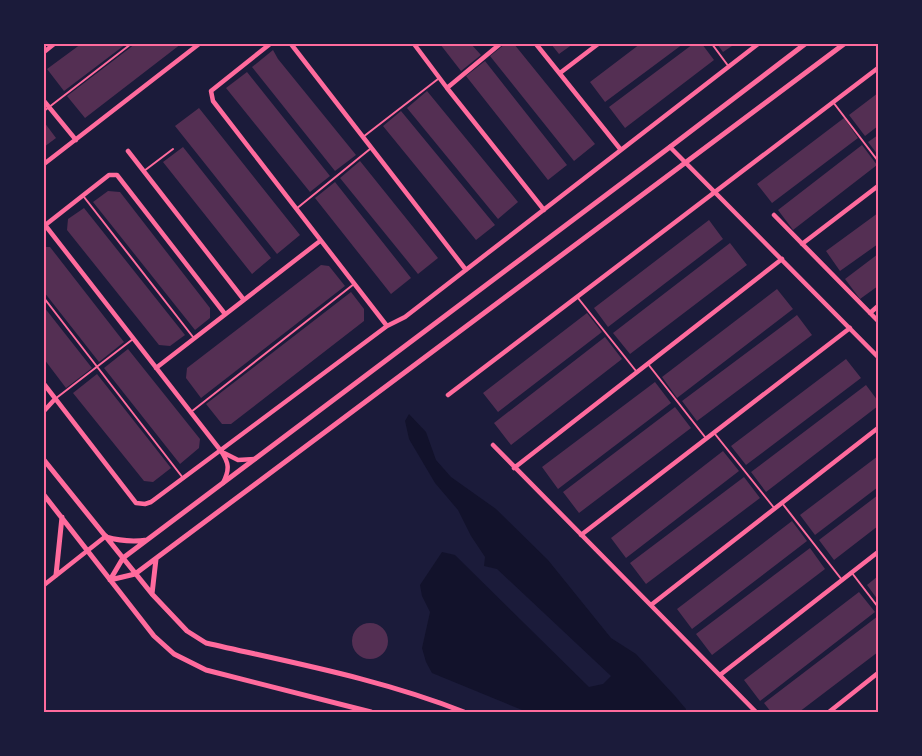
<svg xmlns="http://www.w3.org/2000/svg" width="922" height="756" viewBox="0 0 922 756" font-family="'Work Sans',sans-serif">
<rect width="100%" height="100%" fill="#1b1b3a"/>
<path fill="#12122b" d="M409,414L426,432L436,460L451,477L496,509L548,560L611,638L636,654L675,696L686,709V712H527L432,673L426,662L422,648L430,612L422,596L420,585L442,552L455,555L589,687L603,684L611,676L497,569L484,566L485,557L471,536L458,510L435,483L409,439L405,421Z"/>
<path fill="#542f53" d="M81,44H126L64,91L47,69Z
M135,44H181L85,118L67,96Z
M440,44H471L481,55L461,71Z
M505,44H514L595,144L574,161L490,56Z
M551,44H573L559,54Z
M640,44H683L605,102L590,82Z
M693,44H702L714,60L625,128L609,107Z
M717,44H735L723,52Z
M273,50L278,59L356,155L335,171L252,67Z
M485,61L567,165L548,180L466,76Z
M247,72L330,176L310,192L226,88Z
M427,91L518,202L498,219L407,108Z
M878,93V126L865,136L849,115Z
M199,108L300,235L277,254L175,126Z
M401,111L495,225L476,240L383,126Z
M844,118L858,138L772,203L757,184Z
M44,122L56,138L44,147Z
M878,135V155L868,142Z
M862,145L877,165L793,230L778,210Z
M183,147L271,258L252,274L163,162Z
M360,161L438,258L418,274L340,178Z
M335,182L411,278L391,294L315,198Z
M108,191L120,192L210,308V318L195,330L93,202Z
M84,208L185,335L170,346L159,345L67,230L68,219Z
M878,213V244L840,271L826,251Z
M709,220L723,239L608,327L594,308Z
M730,243L747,265L630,354L613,333Z
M44,247H50L124,342L99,362L44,292Z
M878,254V286L860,299L845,279Z
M321,265L329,266L345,286L201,398L186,378L187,368Z
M777,289L793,309L677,398L662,377Z
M351,292L364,309V321L231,424H222L206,404Z
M44,307L92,368L66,388L44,359Z
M587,313L602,332L498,412L483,393Z
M797,315L812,335L697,421L682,401Z
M605,337L622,359L511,445L494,423Z
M128,349L200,439L199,448L180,464L104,368Z
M846,359L861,378L746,465L731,446Z
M97,374L171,468L153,482L144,481L73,393Z
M655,382L671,403L558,489L542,467Z
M866,385L878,401V406L766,492L751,472Z
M675,407L691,428L579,513L563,492Z
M723,451L739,471L626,558L611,538Z
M878,456V487L815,535L800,515Z
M744,477L760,498L646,584L630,563Z
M878,495V526L834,560L819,540Z
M792,521L807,541L692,629L677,609Z
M810,548L825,569L712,655L696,634Z
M878,576V600L867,585Z
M859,592L875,612L760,701L744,680Z
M878,616V652L799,712H771L764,703Z
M352 641a18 18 0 1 1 36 0a18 18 0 1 1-36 0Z"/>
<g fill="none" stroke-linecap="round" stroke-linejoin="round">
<path stroke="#ff6b9d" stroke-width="2" d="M712,44L729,67
M833,102L878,161
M44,111L131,44
M363,137L438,79
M144,171L173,149
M84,197L193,337
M296,209L370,149
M44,298L183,478
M578,298L636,371
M648,364L705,437
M55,399L133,339
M191,412L354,284
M715,434L775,509
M782,503L842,580
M852,573L878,607"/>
<path stroke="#ff6b9d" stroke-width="4.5" d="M270,44L211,91L213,101L387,326
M291,44L466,270
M414,44L447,88L544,210
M536,44L621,150
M44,52L54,44
M560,73L598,44
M447,88L500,44
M44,101L76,140
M670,147L878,357
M128,151L244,300
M44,164L199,44
M774,215L878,321
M45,225L221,451C229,463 230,469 223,483
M44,226L109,175H117L225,314
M802,244L878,186
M870,313L878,306
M156,368L320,241
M44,384L136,503L145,504L151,502L387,326L405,317L758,44
M448,395L878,68
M44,411L55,399
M493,445L756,712
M224,453L238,460L255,459
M514,468L782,259
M581,535L850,328
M44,585L106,536
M651,605L878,428
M720,675L878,552
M829,712L878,673"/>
<path stroke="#ff6b9d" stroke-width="5" d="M44,460L152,594L187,631L206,643C293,663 381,679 464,712
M44,495L154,636L174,654L206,670L371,712
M106,537C120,541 132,542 147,540
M56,575L62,517
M110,580L135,574L844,44
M110,580L123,558L670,147L805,44
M152,594L156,559"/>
</g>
<rect width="922" height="756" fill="none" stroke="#1b1b3a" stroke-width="90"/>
<rect x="45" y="45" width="832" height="666" fill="none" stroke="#ff6b9d" stroke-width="2"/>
</svg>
